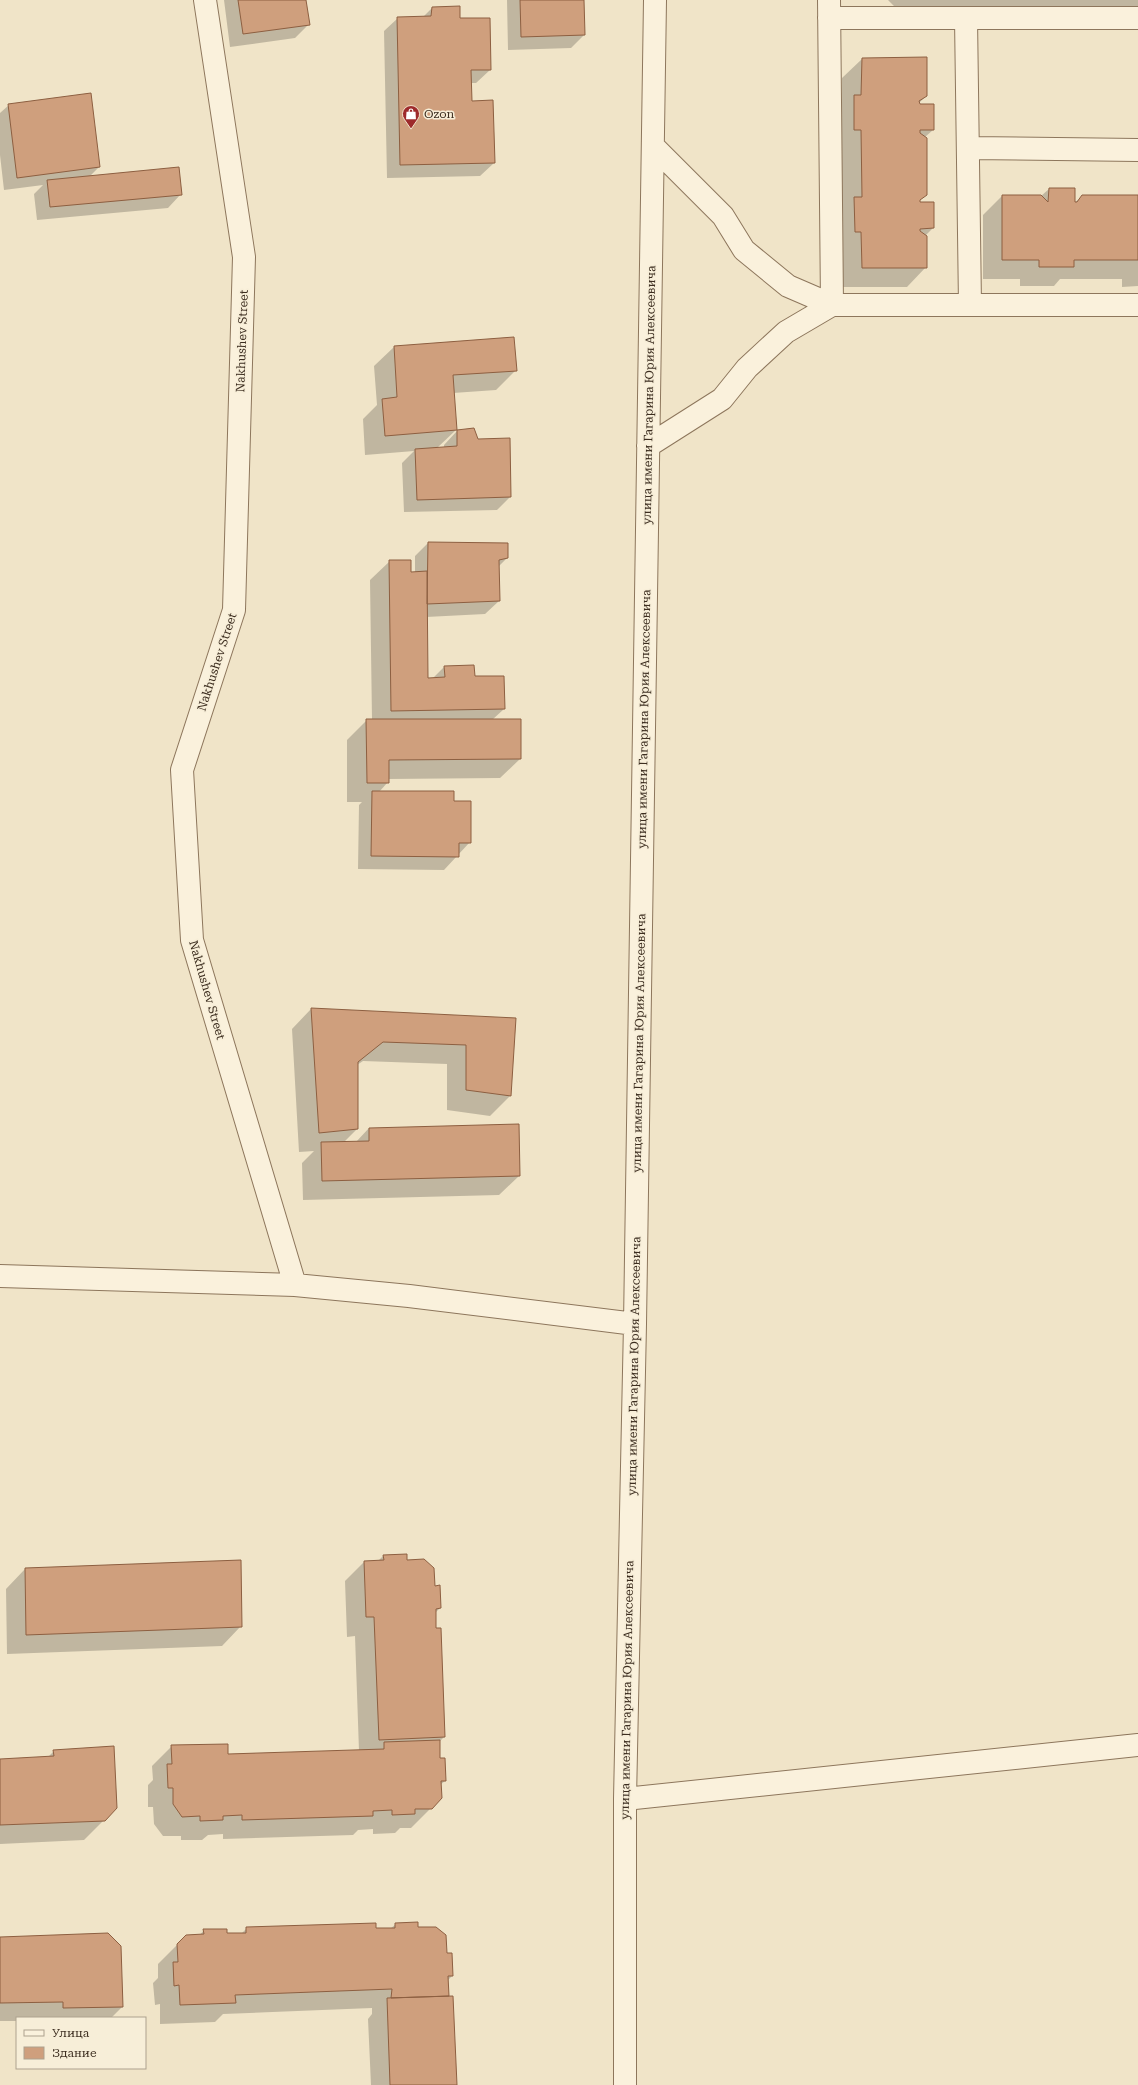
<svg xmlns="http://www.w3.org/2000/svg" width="1138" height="2085" viewBox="0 0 1138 2085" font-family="'Roboto Serif',serif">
<rect width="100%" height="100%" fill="#f0e4c8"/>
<path fill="#0003" d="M224,0H305L308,25L295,38L230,47Z
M507,0H583L584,35L571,48L508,50Z
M888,0H1138V13L902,14Z
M432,8L490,70L476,83H471V102L494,163L480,176L387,178L384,31L398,18L423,17Z
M926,58V96L919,103L933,130L925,137L926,194L919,201L933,228L925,236L926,267L907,287H842L835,218L842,210V149H835V115L842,108V78L862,59Z
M9,105L99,167L89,177L181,194L168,208L37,220L34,194L43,185L4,190L0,155V113Z
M1049,189L1074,203L1083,196H1138V286L1122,287V279H1060L1054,286H1020V279H983V215L1002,196H1041Z
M513,338L516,370L496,390L453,393L456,430L437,448H444V445L457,431L477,440L510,497L497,510L404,512L402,463L414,451L365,455L363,419L377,405L374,366L394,347Z
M428,543L507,558L498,567L499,601L485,614L426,617L427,679L433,678L444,667L474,677L504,709L492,720L520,759L500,778L388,779V782L379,792L453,802L470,842L444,870L358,869L359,805L362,802H347V740L367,720H372L370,580L390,561L410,573L415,572V556Z
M311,1009L515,1019L510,1096L490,1116L447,1110V1064L363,1061L357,1065V1129L343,1143L356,1142L369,1128L519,1176L499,1195L303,1200L302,1163L314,1151L299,1152L292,1029Z
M383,1556L406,1561L434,1587L440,1608L435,1613L444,1737L439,1742V1759L445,1781L440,1785L431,1808L411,1828H400L395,1833L373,1834V1829L358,1830L353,1835L223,1839V1834L208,1835L202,1840H181V1836H163L154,1824L153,1807H148V1785L153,1780L152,1766L172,1746L227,1755L359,1751L355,1636L347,1637L345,1581L364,1562L378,1561Z
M25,1569L241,1626L222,1646L7,1654L6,1589Z
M54,1751L104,1820L84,1840L0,1844V1760L47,1758Z
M396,1924L417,1928L446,1954L452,1976L447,1981L448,1997L456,2085H371L368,2019L372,2014V2008L223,2014L215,2022L160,2024V2004L155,2005L153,1983L158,1978V1964L178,1944L199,1936L204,1930L226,1934H241L247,1928L390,1929Z
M0,1938L122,2007L111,2018H17V2021H0Z"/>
<path fill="#cf9f7d" stroke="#8d5f41" d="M238,0H306L310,25L243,34Z
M520,0H584L585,35L521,37Z
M460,6V18H490L491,70H471L472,101L493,100L495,163L400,165L397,17L431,16L432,7Z
M927,57V96L919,101L920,104H934V130H920V133L927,138V195L920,200V202H934V228L920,229V231L927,236V268H862L861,232H855L854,197H862L861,130H854V95H861L862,58Z
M91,93L100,167L17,178L8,104Z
M179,167L182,195L50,207L47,180Z
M1049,188H1075V202H1077L1082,195H1138V260H1074V267H1039V260H1002V195H1041L1048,202Z
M514,337L517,371L453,375L457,430L385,436L382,399L397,397L394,346Z
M474,428L478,439L510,438L511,497L417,500L415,449L457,446V430Z
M428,542L508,543V558L499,560L500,601L427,604Z
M389,560H411V572L427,571L428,678L445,677L444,666L474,665L475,676H504L505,709L391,711Z
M366,719H521V759L389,760V783H367Z
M372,791H454V801H471V843H459V857L371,856Z
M311,1008L516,1018L511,1096L466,1090V1045L383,1042L358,1062V1129L319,1133Z
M519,1124L520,1176L322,1181L321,1142L369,1141V1128Z
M407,1554V1560L424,1559L434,1568L435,1586L440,1585L441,1608L436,1609V1628H441L445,1737L379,1740L374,1617H366L364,1561L384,1560L383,1555Z
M241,1560L242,1627L26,1635L25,1568Z
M440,1740V1758H445L446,1781H441L442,1798L432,1809H415V1814L392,1815V1810L373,1811V1816L242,1820V1815L223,1816V1820L200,1821V1816L182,1817L173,1804V1788H168L167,1764H172L171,1745L228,1744V1754L384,1749V1742Z
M114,1746L117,1808L105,1821L0,1825V1759L54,1756L53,1750Z
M418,1922V1927H436L446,1935L447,1953H452L453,1976H448L449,1996L391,1998L392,1989L235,1995L236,2003L180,2005L179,1985L174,1986L173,1962H178L177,1944L186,1935L204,1934L203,1929H227V1933H246V1927L376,1923V1928H395V1923Z
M108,1933L121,1946L123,2007L63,2008V2002L0,2003V1937Z
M453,1996L457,2085H390L387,1998Z"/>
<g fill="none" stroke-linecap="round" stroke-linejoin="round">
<defs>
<path id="minor" d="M205,0L244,257L234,610L182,770L192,940L295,1285
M829,18H1138
M966,18L970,305
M653,146L723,216L744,250L788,286L832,305L829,0
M968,148L1138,150
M648,446L722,399L747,368L786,332L832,305H1138
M0,1276L295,1285L409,1296L635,1324
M625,1799L1138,1745
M625,2085V1799L635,1324L655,0"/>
</defs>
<use href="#minor" stroke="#8d765c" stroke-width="24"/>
<use href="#minor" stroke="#faf1dc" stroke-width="22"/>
</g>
<defs>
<symbol id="shop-pin" viewBox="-11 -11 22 30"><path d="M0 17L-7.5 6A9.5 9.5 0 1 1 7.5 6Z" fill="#9e2a2b" stroke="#f7eed8"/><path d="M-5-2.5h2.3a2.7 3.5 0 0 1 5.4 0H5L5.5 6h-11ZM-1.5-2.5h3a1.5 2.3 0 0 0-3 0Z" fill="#fff"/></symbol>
</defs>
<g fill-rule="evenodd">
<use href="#shop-pin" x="401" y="104" width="20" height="27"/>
</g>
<g text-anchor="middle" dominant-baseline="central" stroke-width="3" stroke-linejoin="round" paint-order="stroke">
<g font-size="12" fill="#3d2e20" stroke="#f7eed8" text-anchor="start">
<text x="424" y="114">Ozon</text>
</g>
<g font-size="12" fill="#3d2e20" stroke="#f7eed8">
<text transform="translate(242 341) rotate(-88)">Nakhushev Street</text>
<text transform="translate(649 395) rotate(-89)">улица имени Гагарина Юрия Алексеевича</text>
<text transform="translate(217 662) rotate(-72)">Nakhushev Street</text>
<text transform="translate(644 719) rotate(-89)">улица имени Гагарина Юрия Алексеевича</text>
<text transform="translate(207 990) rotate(74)">Nakhushev Street</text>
<text transform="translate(639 1043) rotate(-89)">улица имени Гагарина Юрия Алексеевича</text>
<text transform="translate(634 1366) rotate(-89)">улица имени Гагарина Юрия Алексеевича</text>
<text transform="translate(627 1690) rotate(-89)">улица имени Гагарина Юрия Алексеевича</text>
</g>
</g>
<rect x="16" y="2017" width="130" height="52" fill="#f7eed8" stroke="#ada18e"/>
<rect x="24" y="2030" width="20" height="6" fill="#faf1dc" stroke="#ada18e"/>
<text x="52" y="2037" font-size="12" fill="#3d2e20">Улица</text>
<rect x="24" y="2047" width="20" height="12" fill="#cf9f7d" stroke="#ada18e"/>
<text x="52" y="2057" font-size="12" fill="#3d2e20">Здание</text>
</svg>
